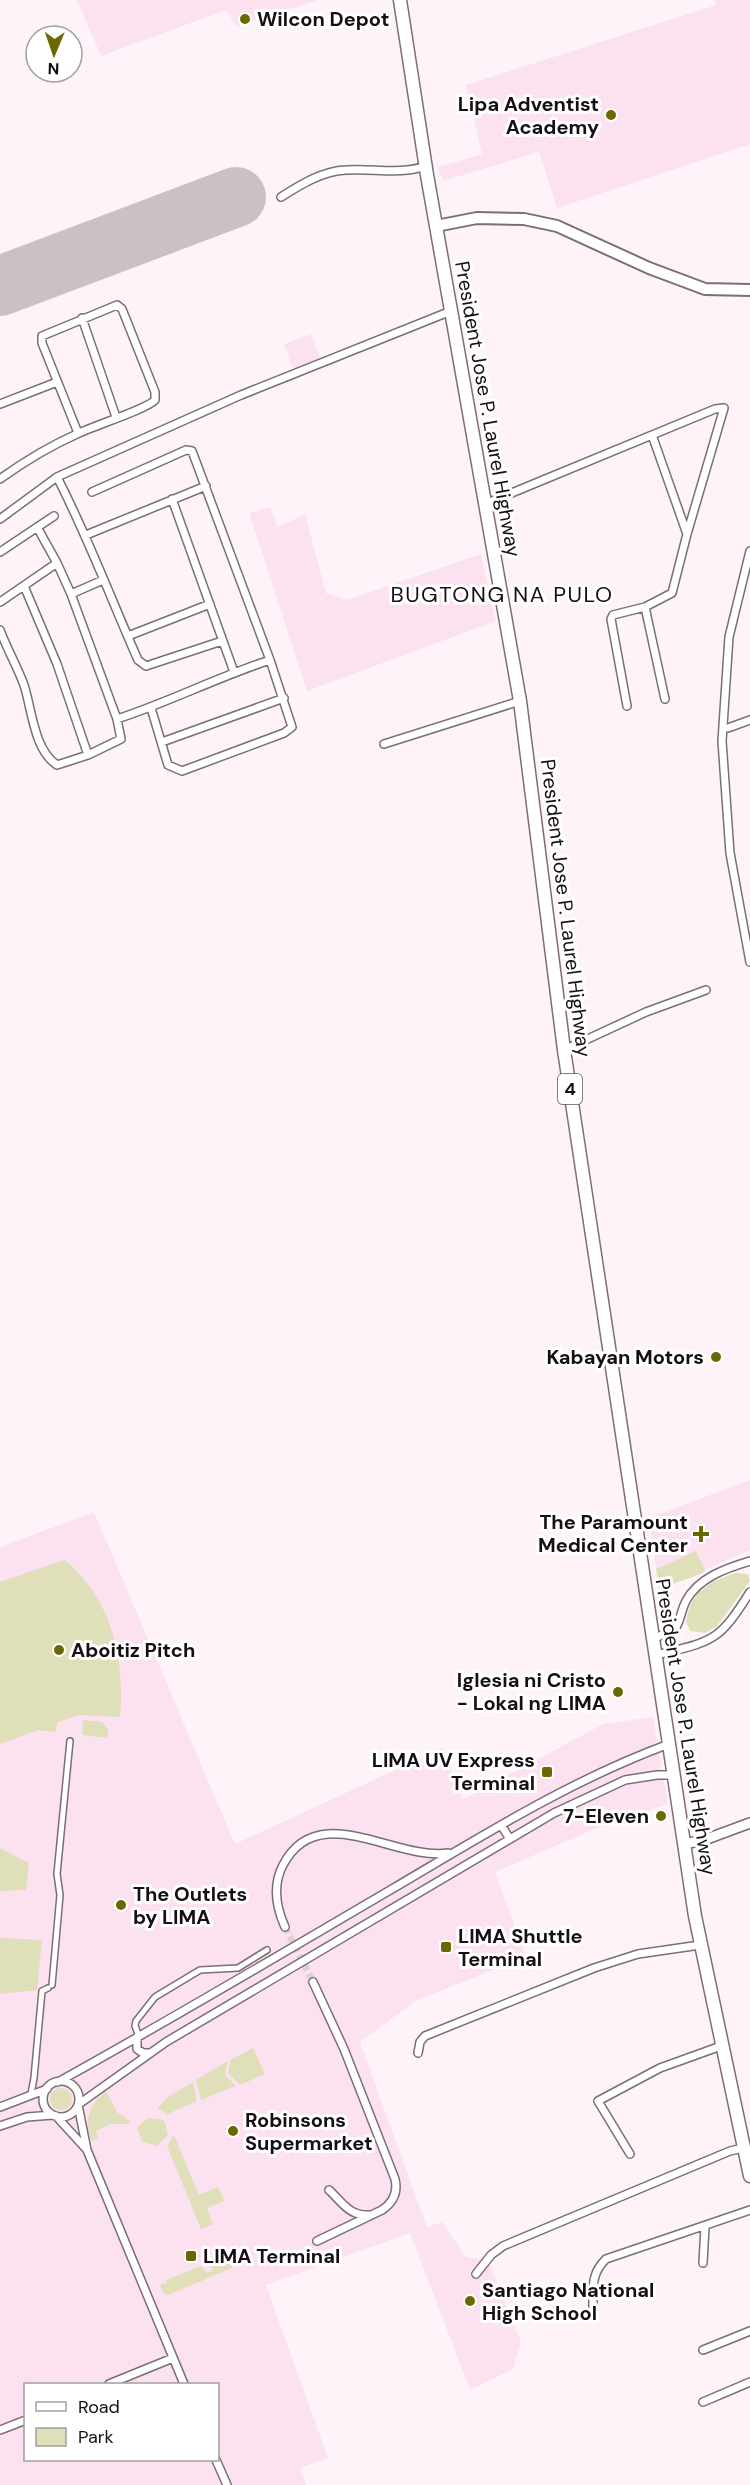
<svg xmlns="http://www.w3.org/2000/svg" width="750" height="2485" viewBox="0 0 750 2485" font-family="'DM Sans',sans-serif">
<rect width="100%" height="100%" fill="#fff3fa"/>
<path fill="#fce2f1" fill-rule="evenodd" d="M77,0H318L236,26L226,10L101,56Z
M715,0H750V144L557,208L539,152L443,181L438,167L482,154L466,85L716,5Z
M311,334L320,358L293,369L284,344Z
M270,507L278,527L305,514L326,593L347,600L481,554L496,621L307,691L249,513Z
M750,1480V1550L704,1570L703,1573L659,1589L649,1518Z
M94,1512L235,1844L443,1748L462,1800L603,1724L653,1717L668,1804L597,1828L495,1872L526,1957L417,2000L360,2042L427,2227L442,2222L466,2257L488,2260L521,2342L513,2369L470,2390L410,2233L266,2285L328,2458L300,2468L306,2485H0V1547ZM26,2384H218V2460H26Z"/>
<path fill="#dfe0ba" d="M696,1551L705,1570L703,1573L659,1589L656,1569Z
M64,1560C73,1566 80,1574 87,1583C117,1622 124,1670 120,1717L78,1715L57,1723L56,1732L38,1730L0,1744V1582Z
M736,1573L748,1574L750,1581L717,1626L705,1633L690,1631L686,1622C690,1593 709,1581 736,1573Z
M83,1720L102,1722L108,1729V1738L82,1735Z
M0,1848L29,1863L26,1890L0,1891Z
M0,1938L42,1940L37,1990L0,1994Z
M253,2048L265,2074L240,2085L228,2073L230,2060Z
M228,2061L225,2075L236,2086L201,2100L196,2080Z
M193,2082L197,2101L168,2114L157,2108L168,2097Z
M50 2099a11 11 0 1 1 22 0a11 11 0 1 1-22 0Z
M106,2091L117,2112L130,2121L129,2124H111L96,2131L98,2138L92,2141C83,2120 89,2105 106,2091Z
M148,2118L164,2120L168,2135L157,2146L142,2142L137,2127Z
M174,2135L199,2195L218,2187L225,2201L207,2208L213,2224L201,2229L167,2146Z
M225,2250L233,2264L232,2268L168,2295L163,2293L160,2285L167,2282L166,2280L201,2266L207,2273L213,2270L210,2262L226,2255Z"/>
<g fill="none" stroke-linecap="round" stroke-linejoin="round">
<path stroke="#cac0c6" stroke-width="60" d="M0,286L236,197"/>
<path stroke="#dcd1d7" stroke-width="7" stroke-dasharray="7 3.5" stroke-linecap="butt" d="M285,1927L313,1982"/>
<defs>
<path id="pedestrian" d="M52,1985L60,1895L57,1874L70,1741
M139,2036L135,2026L136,2021L155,1997L200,1970L238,1968L267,1950
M31,2094L34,2078L42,1991L48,1988"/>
<path id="minor" d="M281,197C300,185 322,171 346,170C373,168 400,175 426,166
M82,318L116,417
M0,404L57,382
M652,435L687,534
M57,477C88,537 111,599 138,660L146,666L222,641
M0,479C25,461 50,446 77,434C93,426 147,409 155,400V392L122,309L117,305L42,336V343L78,433
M92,492L186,450L192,451L270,660L292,727L284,733L182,771L168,765L151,708
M172,499L234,672
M485,504L715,409L724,408L687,534L672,593L645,607L613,615L611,619L627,706
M0,519L57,477L241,395L451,311
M37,527L57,563
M86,535L206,486
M750,551L729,637L722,741L730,853L750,962
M0,552L54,516
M24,586L57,664L88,755
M71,594L103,580
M0,602L57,563L71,594L117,719L121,739L88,755L57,765C34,750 32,710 24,685C17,666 7,649 0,630
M645,607L665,699
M128,636L210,604
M117,719C169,702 218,677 270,660
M728,728L750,720
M162,742L284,698
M384,744L520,701
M564,1050L646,1012L706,990
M653,1639L675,1629C681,1620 681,1610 686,1601C698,1578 726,1568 750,1561
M656,1655C713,1641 718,1643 750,1592
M501,1825L510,1839
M285,1927C276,1907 272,1886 283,1865C318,1798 395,1861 448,1853
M313,1982L344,2049L395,2179C398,2192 394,2202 382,2210L317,2241
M137,2037V2049L143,2053H149
M418,2053L420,2042L425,2036L594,1968L638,1954L700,1945
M43 2099a18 18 0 1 1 36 0a18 18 0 1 1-36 0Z
M58,2082C170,2020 281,1954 392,1889C482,1836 571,1780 669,1744
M79,2104L166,2042L554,1813L625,1780L657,1775H674
M78,2105L87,2150L184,2384
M0,2107L47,2089
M56,2116L87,2150
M0,2126L27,2117L53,2115
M630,2154L598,2101L660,2068L721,2046
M329,2190C342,2202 349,2216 369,2215
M703,2263L705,2227
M476,2274L491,2255L503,2246L730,2151L743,2148
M593,2307C593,2288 591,2273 606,2259L750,2210
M703,2350L750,2331
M109,2384L173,2358
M703,2402L750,2382
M0,2430L26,2420
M216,2460L227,2485"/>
<path id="tertiary" d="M684,1844L704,1840L750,1823"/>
<path id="secondary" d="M436,226L477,218L524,219L557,226L649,268L705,289L750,290"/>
<path id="trunk" d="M400,0L427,175L520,701L564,1050L695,1916L750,2176"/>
</defs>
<use href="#pedestrian" stroke="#7d6d76" stroke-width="8"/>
<use href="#minor" stroke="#7d6d76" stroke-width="10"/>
<use href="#tertiary" stroke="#7d6d76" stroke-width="12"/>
<use href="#secondary" stroke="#7d6d76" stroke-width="14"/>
<use href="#trunk" stroke="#7d6d76" stroke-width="15"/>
<use href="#pedestrian" stroke="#fff" stroke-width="5"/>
<use href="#minor" stroke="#fff" stroke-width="7"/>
<use href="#tertiary" stroke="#fff" stroke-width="9"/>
<use href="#secondary" stroke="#fff" stroke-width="10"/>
<use href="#trunk" stroke="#fff" stroke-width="12"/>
</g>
<g fill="#6a6802" stroke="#fff" stroke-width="2">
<circle cx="245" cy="19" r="6"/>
<circle cx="611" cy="115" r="6"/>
<circle cx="716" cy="1357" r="6"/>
<path d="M698 1525h6v6h6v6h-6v6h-6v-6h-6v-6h6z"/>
<circle cx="59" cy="1650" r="6"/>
<circle cx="618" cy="1692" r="6"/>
<rect x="541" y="1766" width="12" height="12" rx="3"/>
<circle cx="661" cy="1816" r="6"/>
<circle cx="121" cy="1905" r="6"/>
<rect x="440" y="1941" width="12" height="12" rx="3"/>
<circle cx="233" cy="2131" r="6"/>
<rect x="185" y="2250" width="12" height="12" rx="3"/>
<circle cx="470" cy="2301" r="6"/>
</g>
<g text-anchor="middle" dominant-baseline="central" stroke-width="6" stroke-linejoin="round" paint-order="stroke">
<rect fill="#fff" stroke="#5b575a" stroke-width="1.5" x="558" y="1074" width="24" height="30" rx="4.5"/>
<g font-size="18" font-weight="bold" fill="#150f13">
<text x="570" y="1089">4</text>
</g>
<g font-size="20" font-weight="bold" fill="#150f13" stroke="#fff" text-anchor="start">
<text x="257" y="19">Wilcon Depot</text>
<text x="599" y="104" text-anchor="end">Lipa Adventist<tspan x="599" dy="23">Academy</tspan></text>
<text x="704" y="1357" text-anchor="end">Kabayan Motors</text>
<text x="688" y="1522" text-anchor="end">The Paramount<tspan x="688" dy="23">Medical Center</tspan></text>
<text x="71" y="1650">Aboitiz Pitch</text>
<text x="606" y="1680" text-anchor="end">Iglesia ni Cristo<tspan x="606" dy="23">- Lokal ng LIMA</tspan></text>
<text x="535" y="1760" text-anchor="end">LIMA UV Express<tspan x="535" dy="23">Terminal</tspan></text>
<text x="649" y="1816" text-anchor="end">7-Eleven</text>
<text x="133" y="1894">The Outlets<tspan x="133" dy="23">by LIMA</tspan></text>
<text x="458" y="1936">LIMA Shuttle<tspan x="458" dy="23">Terminal</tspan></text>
<text x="245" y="2120">Robinsons<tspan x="245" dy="23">Supermarket</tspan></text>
<text x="203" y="2256">LIMA Terminal</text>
<text x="482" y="2290">Santiago National<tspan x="482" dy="23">High School</tspan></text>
</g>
<g font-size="20" fill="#150f13" stroke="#fff">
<text transform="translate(488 409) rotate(80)">President Jose P. Laurel Highway</text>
<text transform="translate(566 908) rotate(83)">President Jose P. Laurel Highway</text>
<text transform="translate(686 1727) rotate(81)">President Jose P. Laurel Highway</text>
</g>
<g font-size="22" letter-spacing="1.5" fill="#150f13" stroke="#fff">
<text x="502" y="594">BUGTONG NA PULO</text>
</g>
</g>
<rect x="24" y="2383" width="195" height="78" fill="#ffffff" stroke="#a19fa1" stroke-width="1.5"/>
<rect x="36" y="2402" width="30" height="9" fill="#ffffff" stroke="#a19fa1" stroke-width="1.5"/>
<text x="78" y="2413" font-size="18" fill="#150f13">Road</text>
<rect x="36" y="2428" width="30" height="18" fill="#dfe0ba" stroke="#a19fa1" stroke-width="1.5"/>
<text x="78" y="2443" font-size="18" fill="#150f13">Park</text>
<g transform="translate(54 54) rotate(182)"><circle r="28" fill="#ffffff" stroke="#a19fa1" stroke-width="1.5"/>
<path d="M0-4.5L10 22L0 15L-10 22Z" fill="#6a6802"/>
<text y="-9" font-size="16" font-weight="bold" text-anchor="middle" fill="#150f13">N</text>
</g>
</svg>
